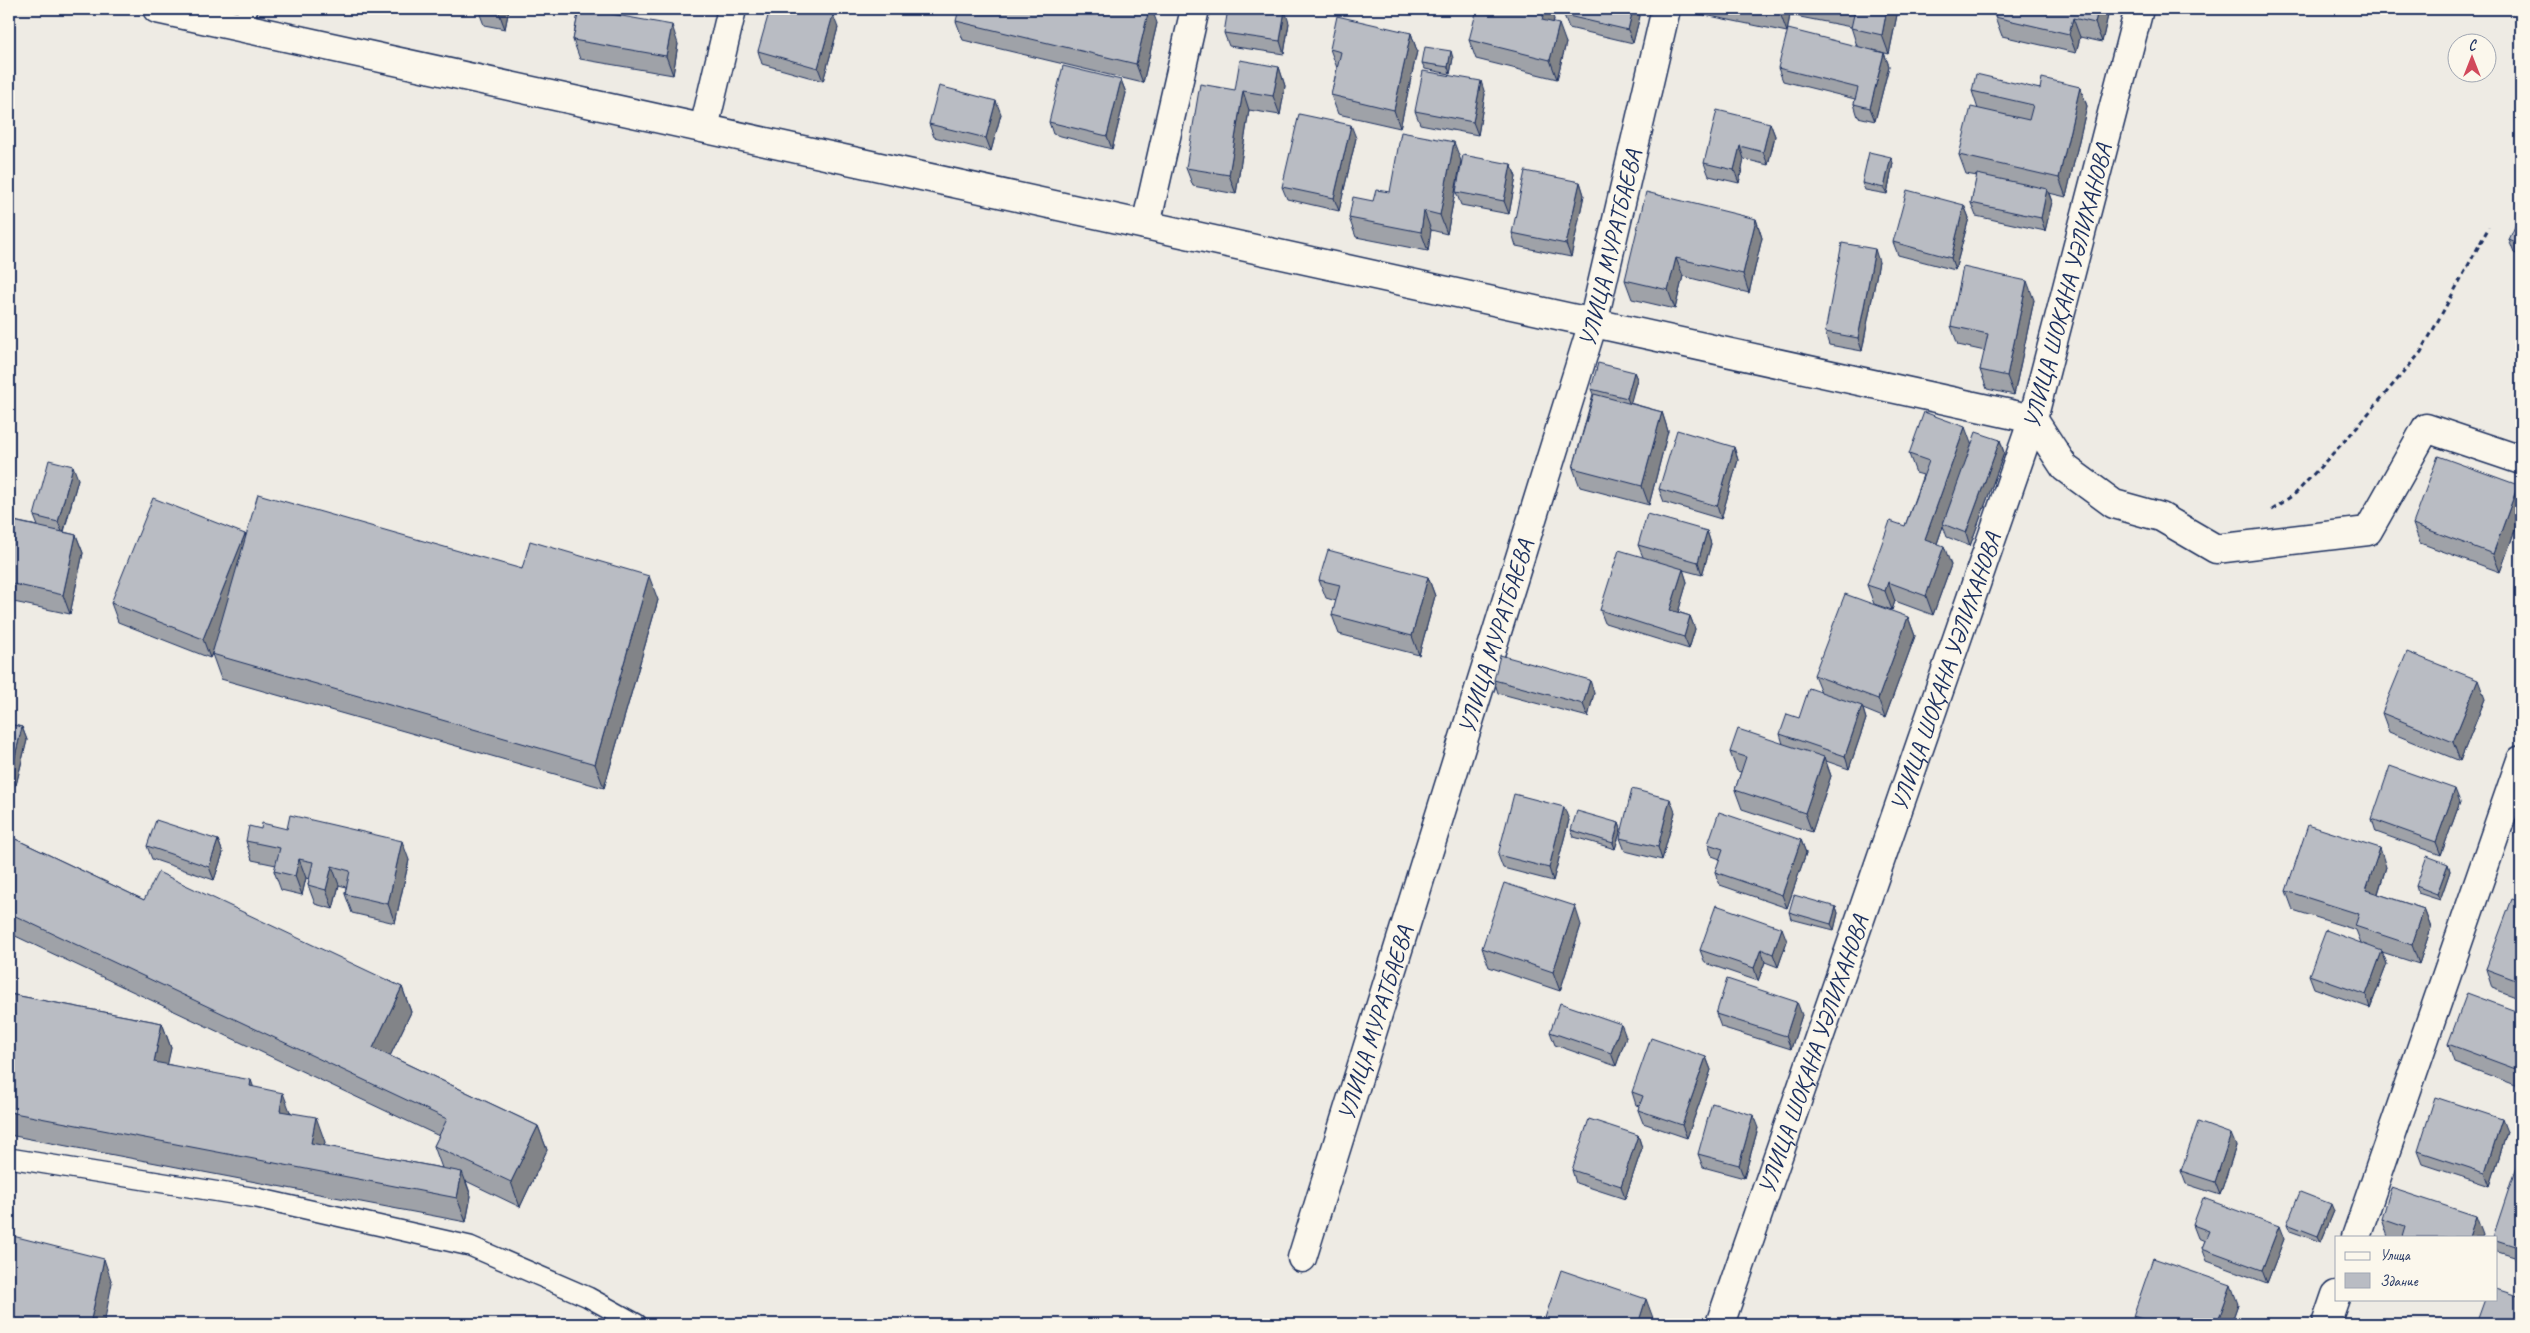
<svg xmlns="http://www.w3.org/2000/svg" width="2530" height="1333" viewBox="0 0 2530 1333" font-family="Caveat,sans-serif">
<rect width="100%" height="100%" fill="#eeebe4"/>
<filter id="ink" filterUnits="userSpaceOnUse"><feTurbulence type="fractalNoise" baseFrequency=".02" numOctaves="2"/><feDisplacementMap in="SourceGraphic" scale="10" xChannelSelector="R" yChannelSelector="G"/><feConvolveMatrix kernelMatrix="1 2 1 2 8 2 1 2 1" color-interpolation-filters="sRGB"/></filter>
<g filter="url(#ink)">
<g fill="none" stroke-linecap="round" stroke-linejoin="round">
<defs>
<path id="lane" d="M243,28L248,9
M9,1158L257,1198L470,1246L588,1297L637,1324"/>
<g id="street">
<path d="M157,9L2033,419L2065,468L2114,504L2161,517L2216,549L2368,531L2426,428L2521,460"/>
<path d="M704,128L732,9"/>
<path d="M1146,225L1195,9"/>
<path d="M2356,1237L2521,760"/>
<path id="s1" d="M1302,1258L1593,323L1666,9"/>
<path id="s2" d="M1720,1324L2033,419L2139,9"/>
<path d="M2326,1324L2336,1295"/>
</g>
</defs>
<use href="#lane" stroke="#1b2f5e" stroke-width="22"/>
<use href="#street" stroke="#1b2f5e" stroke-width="31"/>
<path stroke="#1b2f5e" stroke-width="3" stroke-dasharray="5 4" stroke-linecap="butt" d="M2272,510L2296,493L2349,436L2421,352L2489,227"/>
<use href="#lane" stroke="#fbf7ec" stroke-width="19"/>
<use href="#street" stroke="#fbf7ec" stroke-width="28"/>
</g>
<path fill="#9fa2a8" stroke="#1b2f5e" d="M478,9H509L505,29L484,25Z
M542,9H566L565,14Z
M579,9H622L621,16L678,44L673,75L580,59L573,40Z
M1698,9H1895L1897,15L1889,54L1873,50L1884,53L1889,66L1875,121L1858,117L1854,104L1855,99L1783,81L1778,68L1857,46L1851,27L1790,15L1787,32L1700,14Z
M1967,9H2108L2109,11L2102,42L2080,37L2076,53L2002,36L1995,17V15Z
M1564,15L1640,16L1633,43L1569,28Z
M1554,19L1553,23L1566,43L1557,79L1476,59L1469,40Z
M956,21L1157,23L1143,83L963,40Z
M1289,23L1284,54L1229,46L1224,33Z
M838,28L823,81L762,64L758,51Z
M1411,33L1417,51L1400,128L1338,114L1331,95L1337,68L1330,49Z
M1453,58L1450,74L1425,69L1422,63Z
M1279,67L1285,86L1280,115L1249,110L1236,194L1193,186L1186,168L1235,90Z
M1121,80L1126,93L1112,149L1053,134L1049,122Z
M2080,87L2087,106L2066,197L2049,193L2052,202L2045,231L1976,216L1971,203L1977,176L1966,174L1959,155L1978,109L1972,91Z
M1485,94L1478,135L1420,124L1415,111Z
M1001,114L991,151L934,137L929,124Z
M1770,123L1775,136L1768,165L1744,159L1739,183L1709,176L1704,163Z
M1356,138L1339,211L1287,199L1282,187Z
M1461,161L1447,234L1431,230L1428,251L1356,237L1349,218L1373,201L1390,192Z
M1893,163L1887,194L1865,190L1862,183Z
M1511,164L1516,177L1509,214L1461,205L1456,192Z
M1580,182L1584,195L1571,257L1516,246L1512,233Z
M1964,205L1969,218L1955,270L1898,255L1893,242Z
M2521,218V256L2514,253L2509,240Z
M1756,219L1762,238L1749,293L1683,276L1675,309L1632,299L1625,280Z
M1879,262L1862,351L1829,345L1825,332Z
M2034,300L2014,395L1987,389L1980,370L1985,351L1958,345L1951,326Z
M1634,372L1637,379L1630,403L1662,412L1668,431L1649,505L1580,487L1573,468L1593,394L1591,389Z
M2000,440L2004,453L1970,546L1947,537L1943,526L1937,544L1951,565L1933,615L1895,601L1892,610L1874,604L1867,585L1905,526L1923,475L1916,473L1909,454Z
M1734,447L1738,460L1721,519L1664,502L1659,489Z
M78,479L64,532L76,535L83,553L70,614L9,601V520L38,526L34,516Z
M2518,485L2521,494V513L2500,572L2420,543L2413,524Z
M1707,531L1711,544L1702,575L1683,570L1687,582L1678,612L1690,616L1695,629L1689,649L1605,623L1600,610L1643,557L1638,545Z
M245,534L246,537L522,569L658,600L604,788L221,679L212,654L214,649L210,658L118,622L111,603Z
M1428,577L1435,596L1419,655L1339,634L1332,615L1336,601L1326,598L1319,580Z
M1908,617L1915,636L1885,718L1863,709L1866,719L1849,769L1826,761L1831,776L1812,832L1742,809L1735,790L1741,772L1737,771L1730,752L1783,744L1780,734L1799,718L1821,692L1814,675Z
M1494,680L1594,693L1588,717L1498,693Z
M2485,699L2460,761L2389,732L2382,713Z
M9,724L22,727L27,740L16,785L9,784Z
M2460,802L2441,855L2376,832L2372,819Z
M1675,812L1662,860L1625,851L1620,838Z
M1569,820L1553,881L1503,868L1498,855Z
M1619,823L1621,829L1615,849L1574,837L1571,830Z
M261,829L409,860L395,923L352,913L345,894L346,887L339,885L333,909L315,904L308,885L309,879L306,878L302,895L281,890L274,871L276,865L252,860L246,841Z
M9,836L144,900L402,987L411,1012L390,1056L538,1126L547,1150L520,1207L466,1181L471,1196L466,1222L9,1135V994L162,1023L171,1048L167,1064L253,1087L291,1112L325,1142L324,1146L442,1168L434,1146L439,1136L9,933Z
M218,840L223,853L214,880L152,859L147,846Z
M1801,840L1806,853L1787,908L1720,885L1715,872L1720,859L1712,856L1708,844Z
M2448,864L2450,871L2440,900L2418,893L2416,886Z
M2386,867L2378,894L2424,909L2431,928L2419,964L2382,952L2387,964L2370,1008L2314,988L2309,975L2361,943L2356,930L2293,910L2286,891Z
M2521,902V999L2492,988L2486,969Z
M1836,907L1838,913L1834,930L1791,919L1789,912Z
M1581,925L1560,991L1489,967L1482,948Z
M1787,941L1778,967L1765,962L1758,981L1705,963L1700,950Z
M2521,1013V1087L2454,1062L2448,1044Z
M1716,1014L1802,1015L1791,1049L1721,1027Z
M1550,1032L1626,1037L1616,1066L1555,1045Z
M1706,1057L1711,1070L1687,1138L1643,1123L1638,1110L1639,1106L1636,1105L1632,1092Z
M1758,1128L1744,1178L1703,1167L1698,1154Z
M2507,1132L2490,1186L2423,1164L2418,1151Z
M1638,1135L1642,1148L1625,1199L1576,1183L1572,1170Z
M2236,1146L2220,1195L2186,1184L2181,1171Z
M2521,1166V1259L2498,1252L2496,1248V1237Z
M2334,1211L2321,1242L2290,1231L2287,1224Z
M2382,1219L2483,1235L2482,1237H2388Z
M2193,1225L2284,1239L2267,1283L2207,1261L2202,1248L2205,1241L2198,1238Z
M2238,1304L2231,1324H2136L2133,1316Z"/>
<path fill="#828488" stroke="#1b2f5e" d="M498,9H509L505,29L498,10Z
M612,9H622L618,33L611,14Z
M1149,9H1152L1157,23L1143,83L1136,64Z
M1545,9H1550L1554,19L1549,39L1542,20Z
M1633,9H1637L1640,16L1633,43L1628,30Z
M1781,9H1788L1790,15L1787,32L1780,13Z
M1887,9H1895L1897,15L1889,54L1882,35Z
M2098,9H2108L2109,11L2102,42L2095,23Z
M1285,10L1289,23L1284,54L1280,41Z
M833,15L838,28L823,81L818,68Z
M2073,18L2080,37L2076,53L2069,34Z
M1559,24L1566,43L1557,79L1550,60Z
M672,25L678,44L673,75L666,56Z
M1411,33L1417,51L1400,128L1394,110Z
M1451,51L1453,58L1450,74L1448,67Z
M1884,53L1889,66L1875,121L1870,108Z
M1279,67L1285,86L1280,115L1273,96Z
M1121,80L1126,93L1112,149L1107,136Z
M1481,81L1485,94L1478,135L1473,122Z
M2080,87L2087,106L2066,197L2059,178Z
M1243,91L1249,110L1236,194L1229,175Z
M996,101L1001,114L991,151L986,138Z
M1770,123L1775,136L1768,165L1763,152Z
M1351,125L1356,138L1339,211L1334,198Z
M1454,142L1461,161L1447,234L1440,215Z
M1740,146L1744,159L1739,183L1734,170Z
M1891,157L1893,163L1887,194L1884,188Z
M1511,164L1516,177L1509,214L1504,201Z
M1580,182L1584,195L1571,257L1566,244Z
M2047,189L2052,202L2045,231L2041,218Z
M1964,205L1969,218L1955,270L1951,258Z
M1424,211L1431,230L1428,251L1421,232Z
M1756,219L1762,238L1749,293L1743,274Z
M1875,249L1879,262L1862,351L1858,338Z
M1676,258L1683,276L1675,309L1668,290Z
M2027,281L2034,300L2014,395L2007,376Z
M1634,372L1637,379L1630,405L1627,398Z
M1662,412L1668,431L1649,505L1642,486Z
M1965,427L1972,446L1943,524V526L1932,558L1925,539Z
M2000,440L2004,453L1970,546L1966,533Z
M1734,447L1738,460L1721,519L1717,506Z
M73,466L78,479L63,534L58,522Z
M2518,485L2521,494V513L2500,572L2493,554Z
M1707,531L1711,544L1702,575L1698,562Z
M245,534L252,553L210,658L203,639Z
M76,535L83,553L70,614L63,595Z
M1944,546L1951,565L1933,615L1926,596Z
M1683,569L1687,582L1675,623L1670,610Z
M649,576L658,600L604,788L595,764Z
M1428,577L1435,596L1419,655L1412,636Z
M1888,582L1895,601L1892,610L1885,591Z
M1690,616L1695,629L1689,649L1684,637Z
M1908,617L1915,636L1885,718L1878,699Z
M1590,680L1594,693L1588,717L1583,704Z
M2478,680L2485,699L2460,761L2453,742Z
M1862,706L1866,719L1849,769L1845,756Z
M22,727L27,740L16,785L11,773Z
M1824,757L1831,776L1812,832L1805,813Z
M2455,789L2460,802L2441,855L2436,842Z
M1670,799L1675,812L1662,860L1658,847Z
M1564,807L1569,820L1553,881L1549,868Z
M1619,823L1621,829L1615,849L1613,843Z
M218,840L223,853L214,880L209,867Z
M1801,840L1806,853L1787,908L1782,895Z
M402,841L409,860L395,923L388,904Z
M2380,848L2386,867L2373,909L2366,890Z
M299,859L306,878L302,895L295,876Z
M2448,864L2450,871L2440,900L2437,894Z
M332,866L339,885L333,909L326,890Z
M1575,906L1581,925L1560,991L1553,972Z
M1836,907L1838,913L1834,930L1831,924Z
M2424,909L2431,928L2419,964L2412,945Z
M1782,928L1787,941L1778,967L1773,954Z
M1761,949L1765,962L1758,981L1754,968Z
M2382,951L2387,964L2370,1008L2366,995Z
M402,987L411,1012L382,1073L373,1048Z
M1797,1002L1802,1015L1791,1049L1786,1036Z
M162,1023L171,1048L163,1086L154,1062Z
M1621,1024L1626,1037L1616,1066L1611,1053Z
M1706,1057L1711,1070L1687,1138L1682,1125Z
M251,1080L260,1105L250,1086Z
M283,1093L292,1117L280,1111Z
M1753,1115L1758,1128L1744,1178L1739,1165Z
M316,1117L325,1142L320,1168L311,1143Z
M2502,1119L2507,1132L2490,1186L2485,1173Z
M538,1126L547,1150L520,1207L511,1182Z
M2231,1134L2236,1146L2220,1195L2215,1182Z
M1638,1135L1642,1148L1625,1199L1621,1186Z
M462,1172L471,1196L466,1222L457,1198Z
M2331,1204L2334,1211L2321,1242L2318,1236Z
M2476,1216L2483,1235L2482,1237H2469Z
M2279,1226L2284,1239L2267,1283L2262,1270Z
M104,1259L112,1283L104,1324H90Z
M2231,1285L2238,1304L2231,1324H2217Z
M1646,1299L1653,1318L1651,1324H1638Z"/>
<path fill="#b9bcc3" stroke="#1b2f5e" d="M579,9H612L611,14L672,25L666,56L573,40Z
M770,9H810L833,15L818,68L758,51Z
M959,9H1149L1136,64L956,21Z
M1228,9H1278L1285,10L1280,41L1224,33Z
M1477,9H1545L1542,20L1559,24L1550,60L1469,40Z
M1566,9H1633L1628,30L1564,15Z
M1759,9H1781L1780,13Z
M1847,9H1887L1882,35L1851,28L1855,10Z
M1997,9H2098L2095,23L2073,18L2069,34L1995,17Z
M1337,16L1411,33L1394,110L1331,95L1341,52L1330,49Z
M1788,29L1884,53L1870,108L1854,104L1858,88L1778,68Z
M1425,47L1451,51L1448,67L1422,63Z
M1240,60L1279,67L1273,96L1243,91L1229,175L1186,168L1200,84L1235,90Z
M1063,66L1121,80L1107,136L1049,122Z
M1423,71L1481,81L1473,122L1415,111Z
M1976,74L2040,89L2042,78L2080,87L2059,178L1959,155L1971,107L2029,120L2033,105L1972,91Z
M939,86L996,101L986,138L929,124Z
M1717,110L1770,123L1763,152L1740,146L1734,170L1704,163Z
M1299,114L1351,125L1334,198L1282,187Z
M1401,132L1454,142L1440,215L1424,211L1421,232L1349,218L1353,197L1373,201L1376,190L1390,192Z
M1869,152L1891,157L1884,188L1862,183Z
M1463,155L1511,164L1504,201L1456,192Z
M1525,171L1580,182L1566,244L1512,233Z
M1977,174L2047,189L2041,218L1971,203Z
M1907,190L1964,205L1951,258L1893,242Z
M1646,192L1756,219L1743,274L1676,258L1668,290L1625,280Z
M2519,217L2521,218V245L2509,240Z
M1842,243L1875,249L1858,338L1825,332Z
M1963,267L2027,281L2007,376L1980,370L1988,334L1951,326Z
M1598,363L1634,372L1627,398L1591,389Z
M1594,394L1662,412L1642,486L1573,468Z
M1924,412L1965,427L1925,539L1944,546L1926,596L1888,582L1885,591L1867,585L1890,521L1905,526L1929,461L1909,454Z
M1677,430L1734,447L1717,506L1659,489Z
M1976,432L2000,440L1966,533L1943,524Z
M2438,456L2518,485L2493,554L2413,524Z
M49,460L73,466L58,522L34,516Z
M258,494L522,569L530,541L649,576L595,764L212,654Z
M153,498L245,534L203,639L111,603Z
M1647,514L1707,531L1698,562L1638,545Z
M9,520L76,535L63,595L9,583Z
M1328,550L1428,577L1412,636L1332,615L1340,585L1319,580Z
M1619,550L1683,569L1670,610L1690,616L1684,637L1600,610Z
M1845,594L1908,617L1878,699L1814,675Z
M2407,652L2478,680L2453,742L2382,713Z
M1500,655L1590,680L1583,704L1494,680Z
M1809,688L1862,706L1845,756L1780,734L1787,714L1799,718Z
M9,724L22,727L11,773L9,772Z
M1738,729L1824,757L1805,813L1735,790L1746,757L1730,752Z
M2390,766L2455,789L2436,842L2372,819Z
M1632,789L1670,799L1658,847L1620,838Z
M1514,794L1564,807L1549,868L1498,855Z
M1577,811L1619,823L1613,843L1571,830Z
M1719,812L1801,840L1782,895L1715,872L1723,849L1708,844Z
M290,815L402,841L388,904L345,894L350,871L332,866L326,890L308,885L313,862L299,859L295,876L274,871L280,848L246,841L249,826L261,829L262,823L287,829Z
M156,820L218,840L209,867L147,846Z
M2308,825L2380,848L2366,890L2424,909L2412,945L2355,926L2359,914L2286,891Z
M9,836L144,900L158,872L402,987L373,1048L538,1126L511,1182L434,1146L447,1119L9,913Z
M2427,856L2448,864L2437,894L2416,886Z
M1504,883L1575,906L1553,972L1482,948Z
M1794,895L1836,907L1831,924L1789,912Z
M2512,899L2521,902V982L2486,969Z
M1716,905L1782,928L1773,954L1761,949L1754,968L1700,950Z
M2326,930L2382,951L2366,995L2309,975Z
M1727,979L1797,1002L1786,1036L1716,1014Z
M2467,993L2521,1013V1071L2448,1044Z
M9,994L162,1023L154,1062L251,1080L250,1086L283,1093L280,1111L316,1117L311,1143L462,1172L457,1198L9,1112Z
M1560,1003L1621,1024L1611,1053L1550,1032Z
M1651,1038L1706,1057L1682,1125L1638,1110L1643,1096L1632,1092Z
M2435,1097L2502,1119L2485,1173L2418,1151Z
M1712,1103L1753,1115L1739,1165L1698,1154Z
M1589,1119L1638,1135L1621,1186L1572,1170Z
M2198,1122L2231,1134L2215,1182L2181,1171Z
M2517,1164L2521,1166V1248L2496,1240V1237H2493Z
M2391,1188L2476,1216L2469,1237H2402L2405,1227L2382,1219Z
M2300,1192L2331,1204L2318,1236L2287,1224Z
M2203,1198L2279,1226L2262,1270L2202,1248L2209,1231L2193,1225Z
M9,1235L104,1259L90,1324H9Z
M2153,1258L2231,1285L2217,1324H2158L2133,1316Z
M1561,1270L1646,1299L1638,1324H1543Z
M2496,1289L2521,1297V1324H2476L2485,1299H2496Z"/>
</g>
<g text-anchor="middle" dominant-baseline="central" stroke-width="5" stroke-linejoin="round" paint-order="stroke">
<g font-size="24" fill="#1b2f5e" stroke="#fbf7ec">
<text stroke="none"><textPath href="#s1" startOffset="1056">УЛИЦА МУРАТБАЕВА</textPath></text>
<text stroke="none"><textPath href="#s2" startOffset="1095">УЛИЦА ШОҚАНА УӘЛИХАНОВА</textPath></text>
<text stroke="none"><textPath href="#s1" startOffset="651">УЛИЦА МУРАТБАЕВА</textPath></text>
<text stroke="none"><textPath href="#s2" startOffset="690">УЛИЦА ШОҚАНА УӘЛИХАНОВА</textPath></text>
<text stroke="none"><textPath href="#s1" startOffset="246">УЛИЦА МУРАТБАЕВА</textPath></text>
<text stroke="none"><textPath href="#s2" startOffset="285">УЛИЦА ШОҚАНА УӘЛИХАНОВА</textPath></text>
</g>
</g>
<rect width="2530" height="1333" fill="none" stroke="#fbf7ec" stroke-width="30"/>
<rect x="15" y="15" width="2500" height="1303" fill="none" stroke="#1b2f5e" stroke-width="2" filter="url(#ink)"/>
<rect x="2335" y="1236" width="162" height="65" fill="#fbf7ec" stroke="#a1a7b3"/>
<rect x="2345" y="1252" width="25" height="8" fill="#fbf7ec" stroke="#a1a7b3"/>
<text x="2380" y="1260" font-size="15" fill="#1b2f5e">Улица</text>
<rect x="2345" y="1273" width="25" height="15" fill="#b9bcc3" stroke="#a1a7b3"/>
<text x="2380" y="1286" font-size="15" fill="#1b2f5e">Здание</text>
<g transform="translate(2472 58)"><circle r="24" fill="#fbf7ec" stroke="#a1a7b3"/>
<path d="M0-4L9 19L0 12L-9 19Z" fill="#d1495b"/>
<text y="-8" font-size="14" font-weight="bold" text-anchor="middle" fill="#1b2f5e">С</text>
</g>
</svg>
